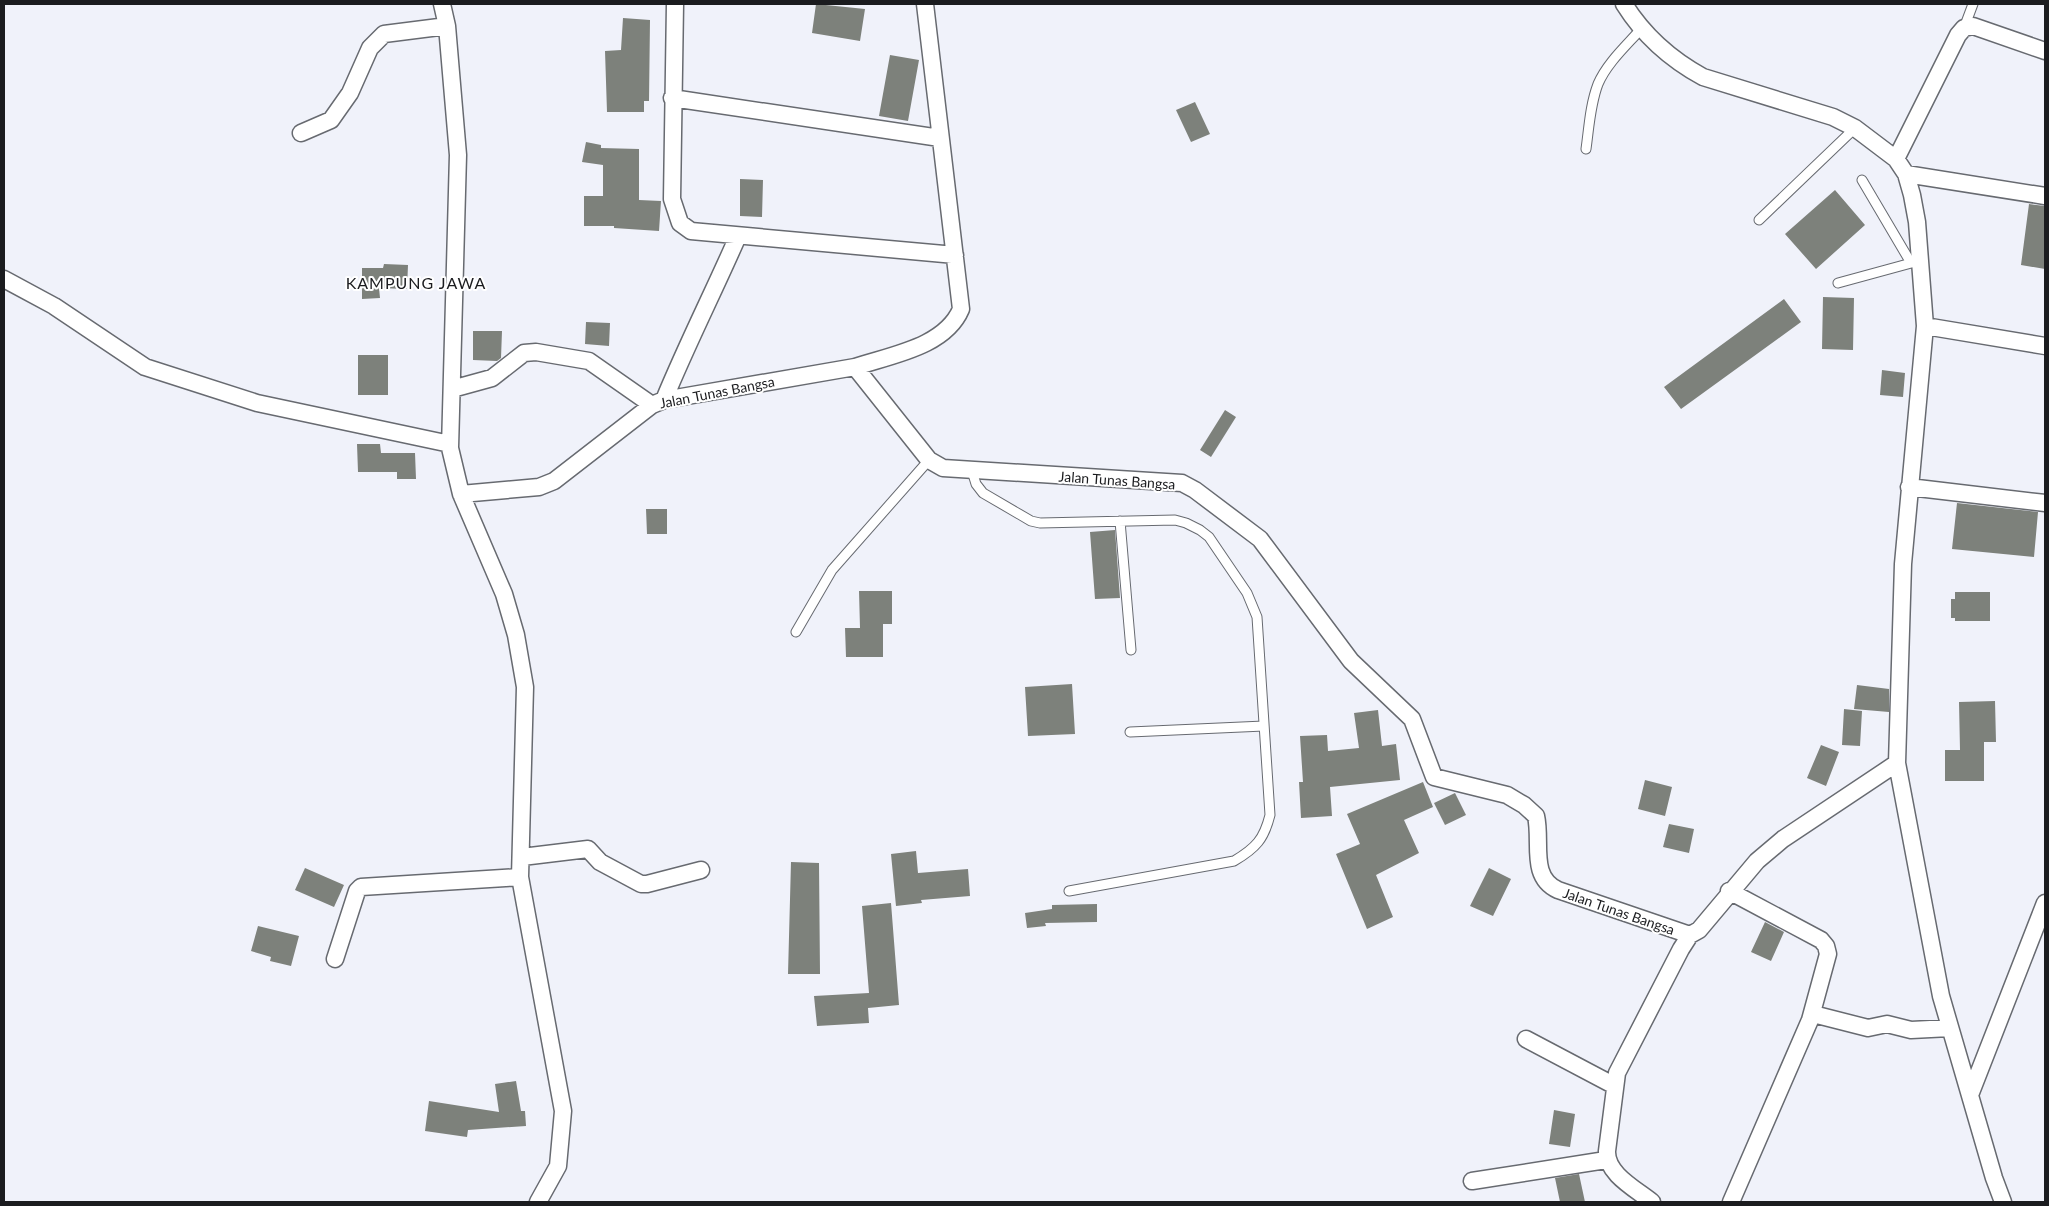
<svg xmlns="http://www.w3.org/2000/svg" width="2049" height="1206" viewBox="0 0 2049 1206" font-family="Lato,sans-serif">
<rect width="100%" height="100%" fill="#f0f2fa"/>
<path fill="#7d817b" d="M816,4L865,9L860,41L812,33Z
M623,18L650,20L649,101H644V112H607L605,51L621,50Z
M890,55L919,60L908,121L879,116Z
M1195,102L1210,134L1191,142L1176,110Z
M586,142L601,145V148L639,149V200L661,201L659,231L614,228V226H584V196H603V165L582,162Z
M740,179L763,180L762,217L740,216Z
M1835,190L1865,225L1816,269L1785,234Z
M2029,204L2045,206V269L2021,265Z
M384,264L408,265L407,289L379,288L380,298L362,299V268H383Z
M1823,297L1854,298L1853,350L1822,349Z
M1784,299L1801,322L1681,409L1664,387Z
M586,322L610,323L609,346L585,344Z
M473,331H502L501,358L497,361L473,360Z
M358,355H388V395H358Z
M1882,370L1905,373L1903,397L1880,395Z
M1225,410L1236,417L1211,457L1200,450Z
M357,444H380L381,453H415L416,479H397V472H358Z
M1957,503L2038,512L2034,557L1952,549Z
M646,509H667V534H647Z
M1115,530L1120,598L1095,599L1090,532Z
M859,591H892V624H883V657H846L845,628H860Z
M1955,592H1990V621H1955V618H1951V599H1955Z
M1072,684L1075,734L1028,736L1025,687Z
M1857,685L1889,689V712L1854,709Z
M1995,701L1996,742H1984V781H1945V750H1960L1959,702Z
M1844,709L1862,711L1860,746L1842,745Z
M1378,710L1382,746L1396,744L1400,780L1330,787L1332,816L1301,818L1299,782H1303L1300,736L1327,735L1328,751L1359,748L1354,713Z
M1821,745L1839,752L1826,786L1807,778Z
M1645,780L1672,787L1665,816L1638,809Z
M1423,782L1433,807L1404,820L1419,853L1376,875L1393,917L1367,929L1336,854L1360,844L1347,814Z
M1455,793L1466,815L1445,825L1434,803Z
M1669,824L1694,829L1689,853L1663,847Z
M916,851L918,873L968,869L970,896L921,900L922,903L896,906L891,854Z
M791,862L819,863L820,974H788Z
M305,868L344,885L334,907L295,890Z
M1489,868L1511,879L1493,916L1470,906Z
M891,903L899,1005L868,1008L869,1023L817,1026L814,996L869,993L862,906Z
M1097,904V922L1045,923L1046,926L1027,928L1025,913L1052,909V905Z
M1765,922L1784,932L1771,961L1751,952Z
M258,926L299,936L291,966L270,961L271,957L251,951Z
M516,1081L521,1111H525L526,1126L468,1130L467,1137L425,1131L429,1101L499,1112L495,1084Z
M1554,1110L1575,1114L1570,1147L1549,1144Z
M1579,1174L1585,1202H1560L1555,1178Z"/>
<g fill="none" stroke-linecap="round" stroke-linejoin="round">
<defs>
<path id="lane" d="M1964,28L1973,4
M1586,149C1589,128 1590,105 1598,84C1607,63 1626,46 1641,29
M1862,180L1911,263
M1759,220L1855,128
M1838,283L1915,262
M972,471L976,484L983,493L1031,521L1040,523L1175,520L1186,523L1200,530L1209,537L1247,593L1257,617L1270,815C1264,839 1256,848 1234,861L1069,891
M1120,521L1131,650
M796,632L832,570L929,460
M1130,732L1264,726"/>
<path id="street" d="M442,4L447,26L458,155L450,448L461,494L504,594L516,635L525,687L520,877L563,1111L558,1166L538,1202
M675,4L672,199L680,223L691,231L955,255
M1624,4C1644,36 1670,59 1703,77L1833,117L1855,128L1896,159L1906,174L1912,195L1917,222L1925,326L1903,564L1897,763L1941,996L1994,1178L2003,1202
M672,98L940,138
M301,133L331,120L350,93L370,48L384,34L447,26
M1896,159L1958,35L1964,28L1973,26L2045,51
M1906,174L2045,196
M4,279L54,306L145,367L257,403L450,444
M1925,326L2045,346
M855,367C891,355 945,347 961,309L925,4
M452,389L492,378L524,353L536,352L589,361L652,405
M664,400C687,344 714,291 738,236
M1909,487L2045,503
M461,494L539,487L554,481L652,405L664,400L855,367L929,460L943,468L1182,483L1195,490L1260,539L1351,661L1412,719L1434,777L1507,795L1524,805L1536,816C1542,842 1529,877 1558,890L1690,935
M522,857L588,849L600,862L641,884H647L701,870
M1729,891L1821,940L1826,946L1828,954L1810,1020L1731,1202
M335,959L357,891L361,887L520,877
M1813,1014L1868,1028L1887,1024L1911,1030L1950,1028
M1526,1039L1615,1086
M1970,1095L2045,903
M1472,1181L1606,1160
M1652,1202C1636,1189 1606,1174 1607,1151L1617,1073L1681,949L1690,935L1699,930L1757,861L1783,839L1897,763"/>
</defs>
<use href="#lane" stroke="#676a70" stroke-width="11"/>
<use href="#street" stroke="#676a70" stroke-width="19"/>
<use href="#lane" stroke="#fff" stroke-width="9"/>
<use href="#street" stroke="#fff" stroke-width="16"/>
</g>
<g text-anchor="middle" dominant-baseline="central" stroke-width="4" stroke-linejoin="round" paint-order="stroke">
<g font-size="14" fill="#1b1c1f" stroke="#fff">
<text transform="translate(717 392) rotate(-11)">Jalan Tunas Bangsa</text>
<text transform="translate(1117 480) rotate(4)">Jalan Tunas Bangsa</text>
<text transform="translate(1619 911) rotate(19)">Jalan Tunas Bangsa</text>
</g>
<g font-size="16" letter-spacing="1" fill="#1b1c1f" stroke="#fff">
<text x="416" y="282">KAMPUNG JAWA</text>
</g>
</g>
<rect width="2049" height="1206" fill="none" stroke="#1b1c1f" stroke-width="10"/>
</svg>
